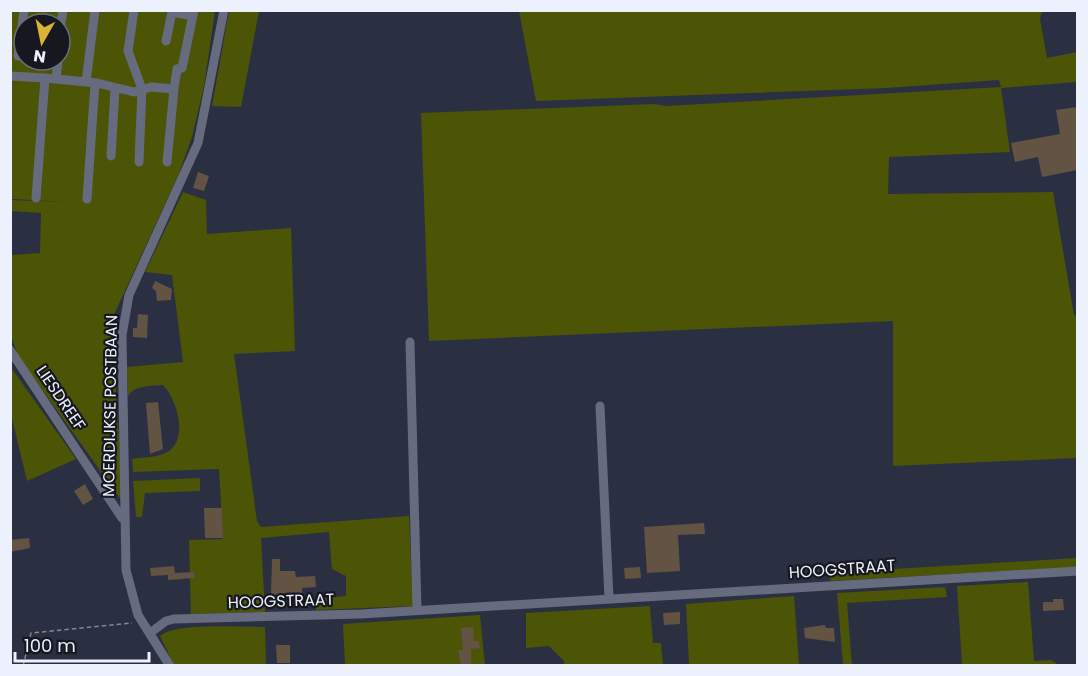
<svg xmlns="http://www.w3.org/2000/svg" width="1088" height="676" viewBox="0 0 1088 676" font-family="Poppins,sans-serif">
<rect width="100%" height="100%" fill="#2b2f42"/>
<path fill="#4c5406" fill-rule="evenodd" d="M11,11H215L204,86L192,137L178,176L112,319L122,501L18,356L11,336V255L40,253L41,213L11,211V200L70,202L11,199ZM24,24H60V60H24Z
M229,11H259L241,107L212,106Z
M519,11H1049L1041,13L1040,19L1047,58L1077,52V82L1001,88L1010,152L889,157L888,194L1053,192L1074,315L1077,316V458L893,466V321L429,341L421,113L654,104L666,106L1001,87L999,80L886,88L536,101Z
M183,192L206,200L207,234L291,228L295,351L234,354L257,521L261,527L409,516L413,606L316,610V599L346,596V576L332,569L329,532L261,538L265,612L191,614L189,540L223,539L219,469L133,472L132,459C142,457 156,458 165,453C190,442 177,399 163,385C151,386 135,385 128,396L127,367L183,362L172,275L145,272Z
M10,366L76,459L27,481L11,414Z
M200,478V491L145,493L142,517H136L133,481Z
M1077,558V567L831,581L827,573Z
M1028,582L1034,661L1051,660L1059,665H962L957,586Z
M945,587L947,597L847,603L852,665H843L837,593Z
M794,596L799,665H689L686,604Z
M650,606L653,643H661L663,665H564V661L549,646L526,648V613Z
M480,615L485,665H345L343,624Z
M265,627L266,665H174L160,636C175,622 241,627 265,627Z"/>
<path fill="#635342" d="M1077,107V170L1042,177L1038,157L1015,162L1011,143L1060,134L1056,110Z
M198,172L209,176L204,191L193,188Z
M155,281L172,289L171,300L157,301L156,291L152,288Z
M138,314L148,315L147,338L133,337V328H137Z
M158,402L163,449L150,454L146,403Z
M85,484L93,499L83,505L74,491Z
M204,508H222L223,538H205Z
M704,523L705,534L678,535L680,571L647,573L644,527Z
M29,538L30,548L10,552V540Z
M272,559H280V571H295L296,577L315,576L316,587L302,588V593L271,595Z
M174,566L175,573L194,572L195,578L168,580V575L151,576L150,568Z
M640,567L641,578L625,579L624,568Z
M1053,599H1063L1064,610L1043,611V602H1053Z
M680,612V624L664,625L663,613Z
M825,625L826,628H834L835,642L805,638L804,628Z
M473,627L474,641H479L480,648L471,649V666H461L458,650H463L461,628Z
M276,645H290V663H277Z"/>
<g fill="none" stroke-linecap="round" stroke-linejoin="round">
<path stroke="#848798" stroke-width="1.5" stroke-dasharray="4.5 3" stroke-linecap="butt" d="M23,666L31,633L132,623"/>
<path stroke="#666b80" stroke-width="9" d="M134,10L128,51L142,89L139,162
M60,29L63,10
M166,41L172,12L193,16
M18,56L24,10
M10,76L45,78
M56,79L97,83L134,92L151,87L174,89L177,69L182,68L194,10
M86,82L95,10
M111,156L115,89
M167,162L174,89
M36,198L45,78L56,79L58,60
M87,199L95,83
M410,342L417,610
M10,350L122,518
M600,406L609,598
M150,633L166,621L174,619L361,614L1078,571
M170,666L138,615L126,570L122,335L129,295L198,143L224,10"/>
</g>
<g text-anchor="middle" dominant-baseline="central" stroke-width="4.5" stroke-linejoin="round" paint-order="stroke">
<g font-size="16" fill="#edf0fd" stroke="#161820">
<text transform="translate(61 398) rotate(56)">LIESDREEF</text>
<text transform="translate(110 406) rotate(-89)">MOERDIJKSE POSTBAAN</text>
<text transform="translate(842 569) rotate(-4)">HOOGSTRAAT</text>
<text transform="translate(281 601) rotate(-2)">HOOGSTRAAT</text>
</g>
</g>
<rect width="1088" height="676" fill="none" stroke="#edf0fd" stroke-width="24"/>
<g transform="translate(42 42) rotate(189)"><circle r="28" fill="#161820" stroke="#6c6e78" stroke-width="1.5"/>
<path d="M0-4.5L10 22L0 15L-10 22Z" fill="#dcb233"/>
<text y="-9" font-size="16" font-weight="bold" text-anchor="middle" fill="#edf0fd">N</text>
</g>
<path d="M15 652v9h134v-9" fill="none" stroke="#edf0fd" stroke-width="3"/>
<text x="24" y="652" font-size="18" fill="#edf0fd" stroke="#161820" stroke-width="4.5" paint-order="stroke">100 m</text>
</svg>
